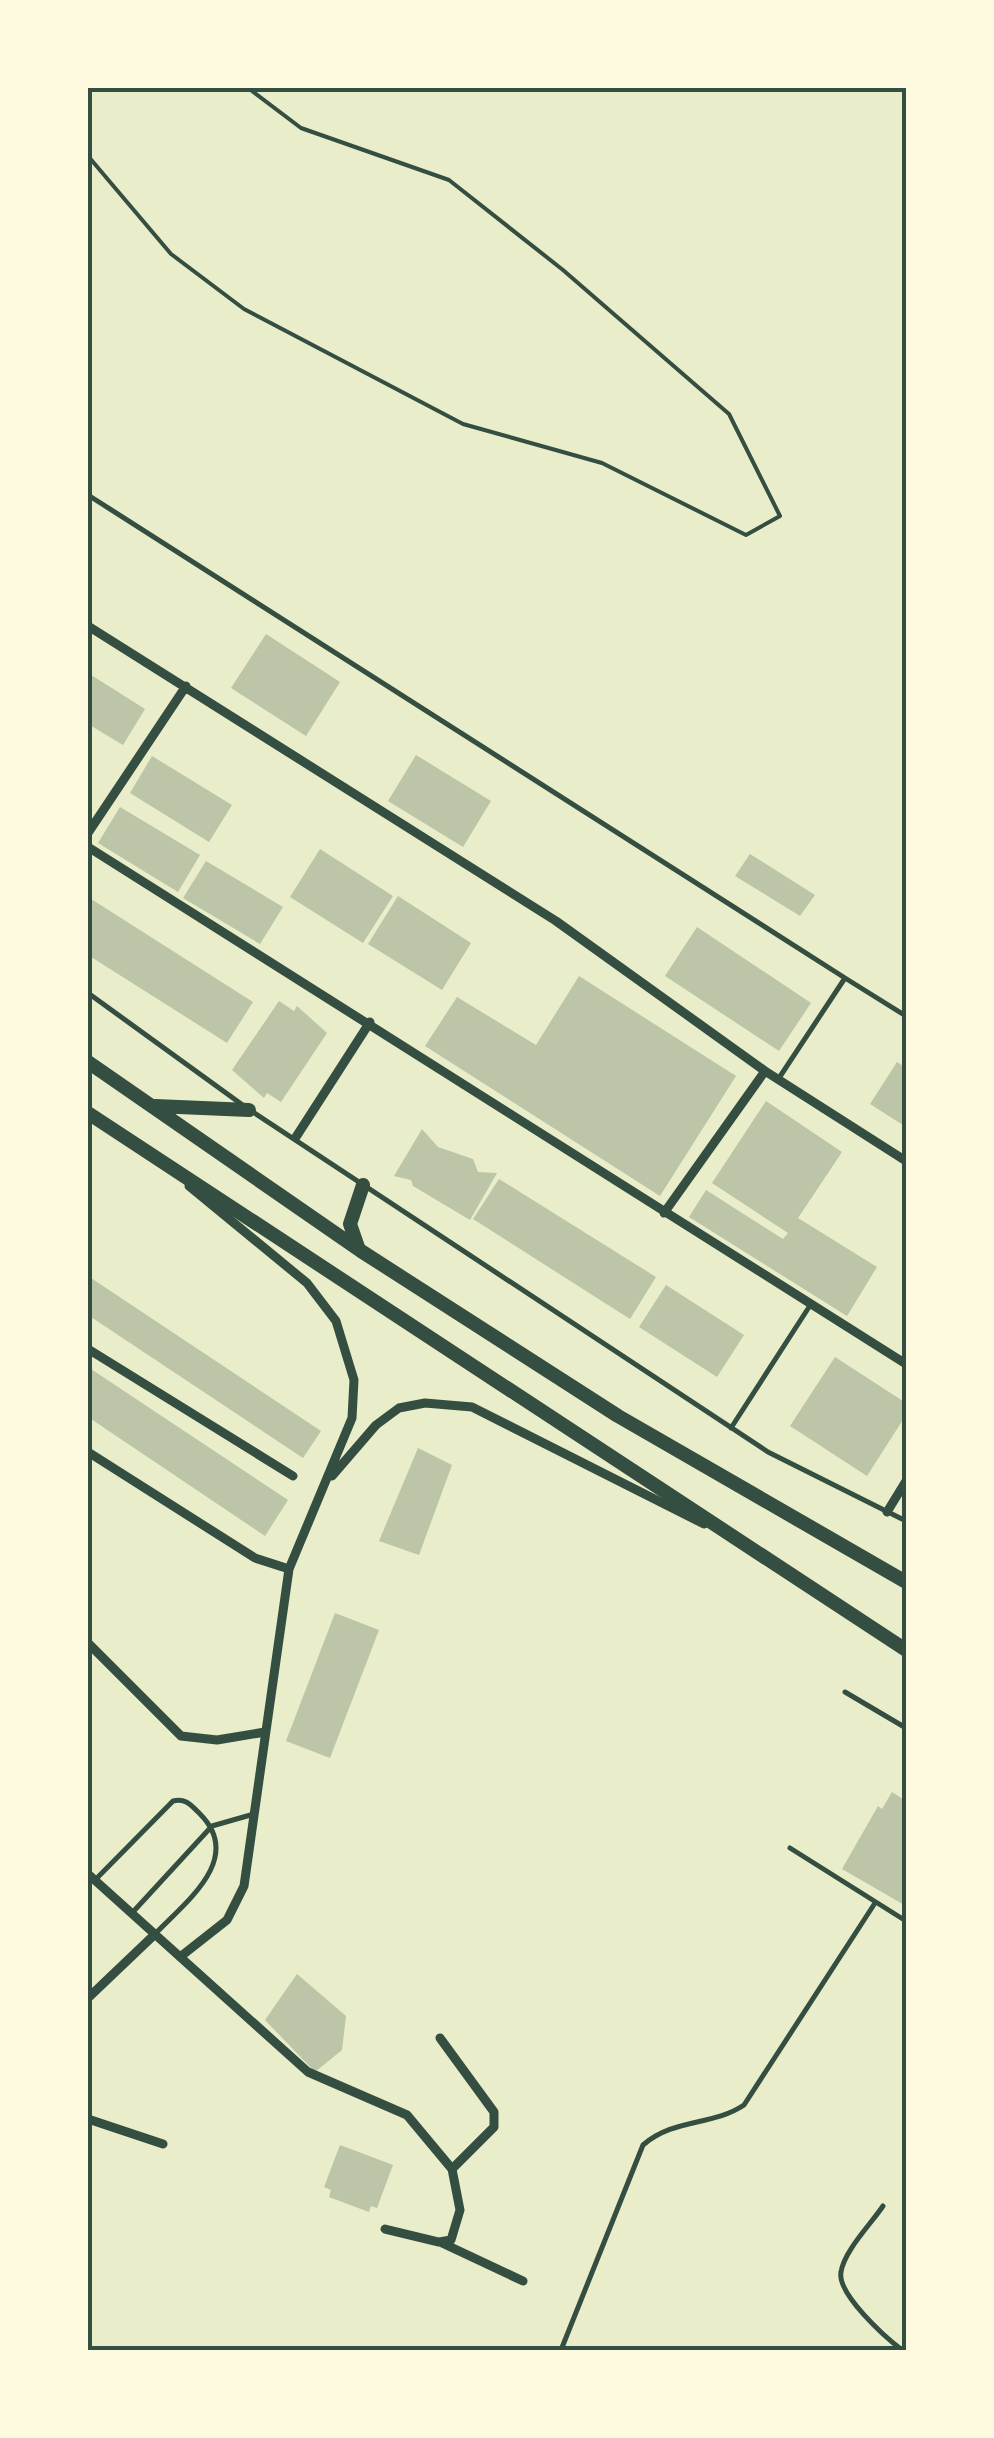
<svg xmlns="http://www.w3.org/2000/svg" width="994" height="2438" viewBox="0 0 994 2438" font-family="Mulish,sans-serif">
<rect width="100%" height="100%" fill="#e9edc9"/>
<path fill="#bcc5a7" d="M266,634L340,682L306,736L231,688Z
M88,673L145,709L123,745L88,724Z
M416,755L491,801L463,847L388,801Z
M152,756L232,805L209,842L130,793Z
M120,807L200,855L178,892L98,843Z
M320,849L393,896L363,943L290,897Z
M750,854L815,895L800,916L735,876Z
M206,861L283,907L260,944L183,898Z
M398,896L471,943L442,990L368,944Z
M88,897L253,1002L227,1043L88,955Z
M697,927L811,1003L779,1051L665,976Z
M579,976L736,1076L660,1196L425,1046L457,997L536,1045Z
M279,1001L294,1011L297,1006L327,1033L281,1102L267,1093L264,1098L232,1070Z
M897,1062L906,1068V1127L870,1104Z
M766,1101L842,1152L798,1218L877,1267L847,1316L689,1217L706,1190L783,1239L788,1233L712,1183Z
M422,1129L438,1147L473,1159L478,1172L497,1173L470,1220L413,1186L411,1180L394,1176Z
M499,1179L656,1277L630,1319L473,1219Z
M88,1276L321,1431L303,1458L88,1315Z
M666,1285L744,1335L717,1377L639,1327Z
M835,1357L906,1403V1415L867,1476L790,1426Z
M88,1367L288,1500L265,1536L88,1417Z
M418,1448L452,1465L419,1555L379,1541Z
M335,1613L379,1630L330,1758L286,1741Z
M892,1792L906,1801V1906L842,1869L878,1806L882,1809Z
M297,1974L346,2016L342,2050L315,2072L265,2020Z
M340,2145L393,2165L377,2208L371,2206L369,2212L329,2197L331,2190L324,2187Z"/>
<g fill="none" stroke-linecap="round" stroke-linejoin="round">
<path stroke="#344e41" stroke-width="4" d="M88,156L171,254L244,309L463,424L602,463L746,535L780,516L729,414L563,270L449,180L301,128L248,88"/>
<path stroke="#344e41" stroke-width="5" d="M88,495L845,978L779,1078
M845,978L906,1016
M88,993L244,1106
M253,1112L768,1452L906,1521
M731,1428L811,1304
M845,1692L906,1728
M790,1848L906,1921
M96,1879L173,1801C186,1798 191,1805 200,1814C244,1858 187,1901 156,1933
M132,1913L212,1826L254,1814
M883,2206C871,2224 844,2251 841,2272C837,2294 885,2337 902,2350
M561,2350L643,2145C674,2118 713,2126 744,2105L875,1903"/>
<path stroke="#344e41" stroke-width="9" d="M88,626L556,921L765,1071L906,1161
M88,833L186,686
M88,847L906,1364
M296,1137L370,1022
M664,1213L765,1071
M88,1349L293,1476
M88,1452L255,1558L289,1569
M332,1476L376,1425L399,1408L425,1403L472,1407L704,1524
M887,1512L906,1481
M88,1643L181,1736L217,1740L265,1732
M88,1874L308,2072L407,2115L452,2169L460,2210L451,2240L439,2242L385,2229
M180,1957L227,1920L244,1886L289,1569L352,1418L354,1380L336,1321L307,1283L189,1186
M88,1998L152,1937
M440,2038L494,2112V2127L452,2169
M88,2119L163,2144
M440,2242L523,2281"/>
<path stroke="#344e41" stroke-width="14" d="M88,1062L361,1251L618,1416L906,1582
M155,1106L249,1110
M88,1113L906,1650
M358,1247L350,1224L363,1185"/>
</g>
<rect width="994" height="2438" fill="none" stroke="#fefae0" stroke-width="180"/>
<rect x="90" y="90" width="814" height="2258" fill="none" stroke="#344e41" stroke-width="4"/>
</svg>
